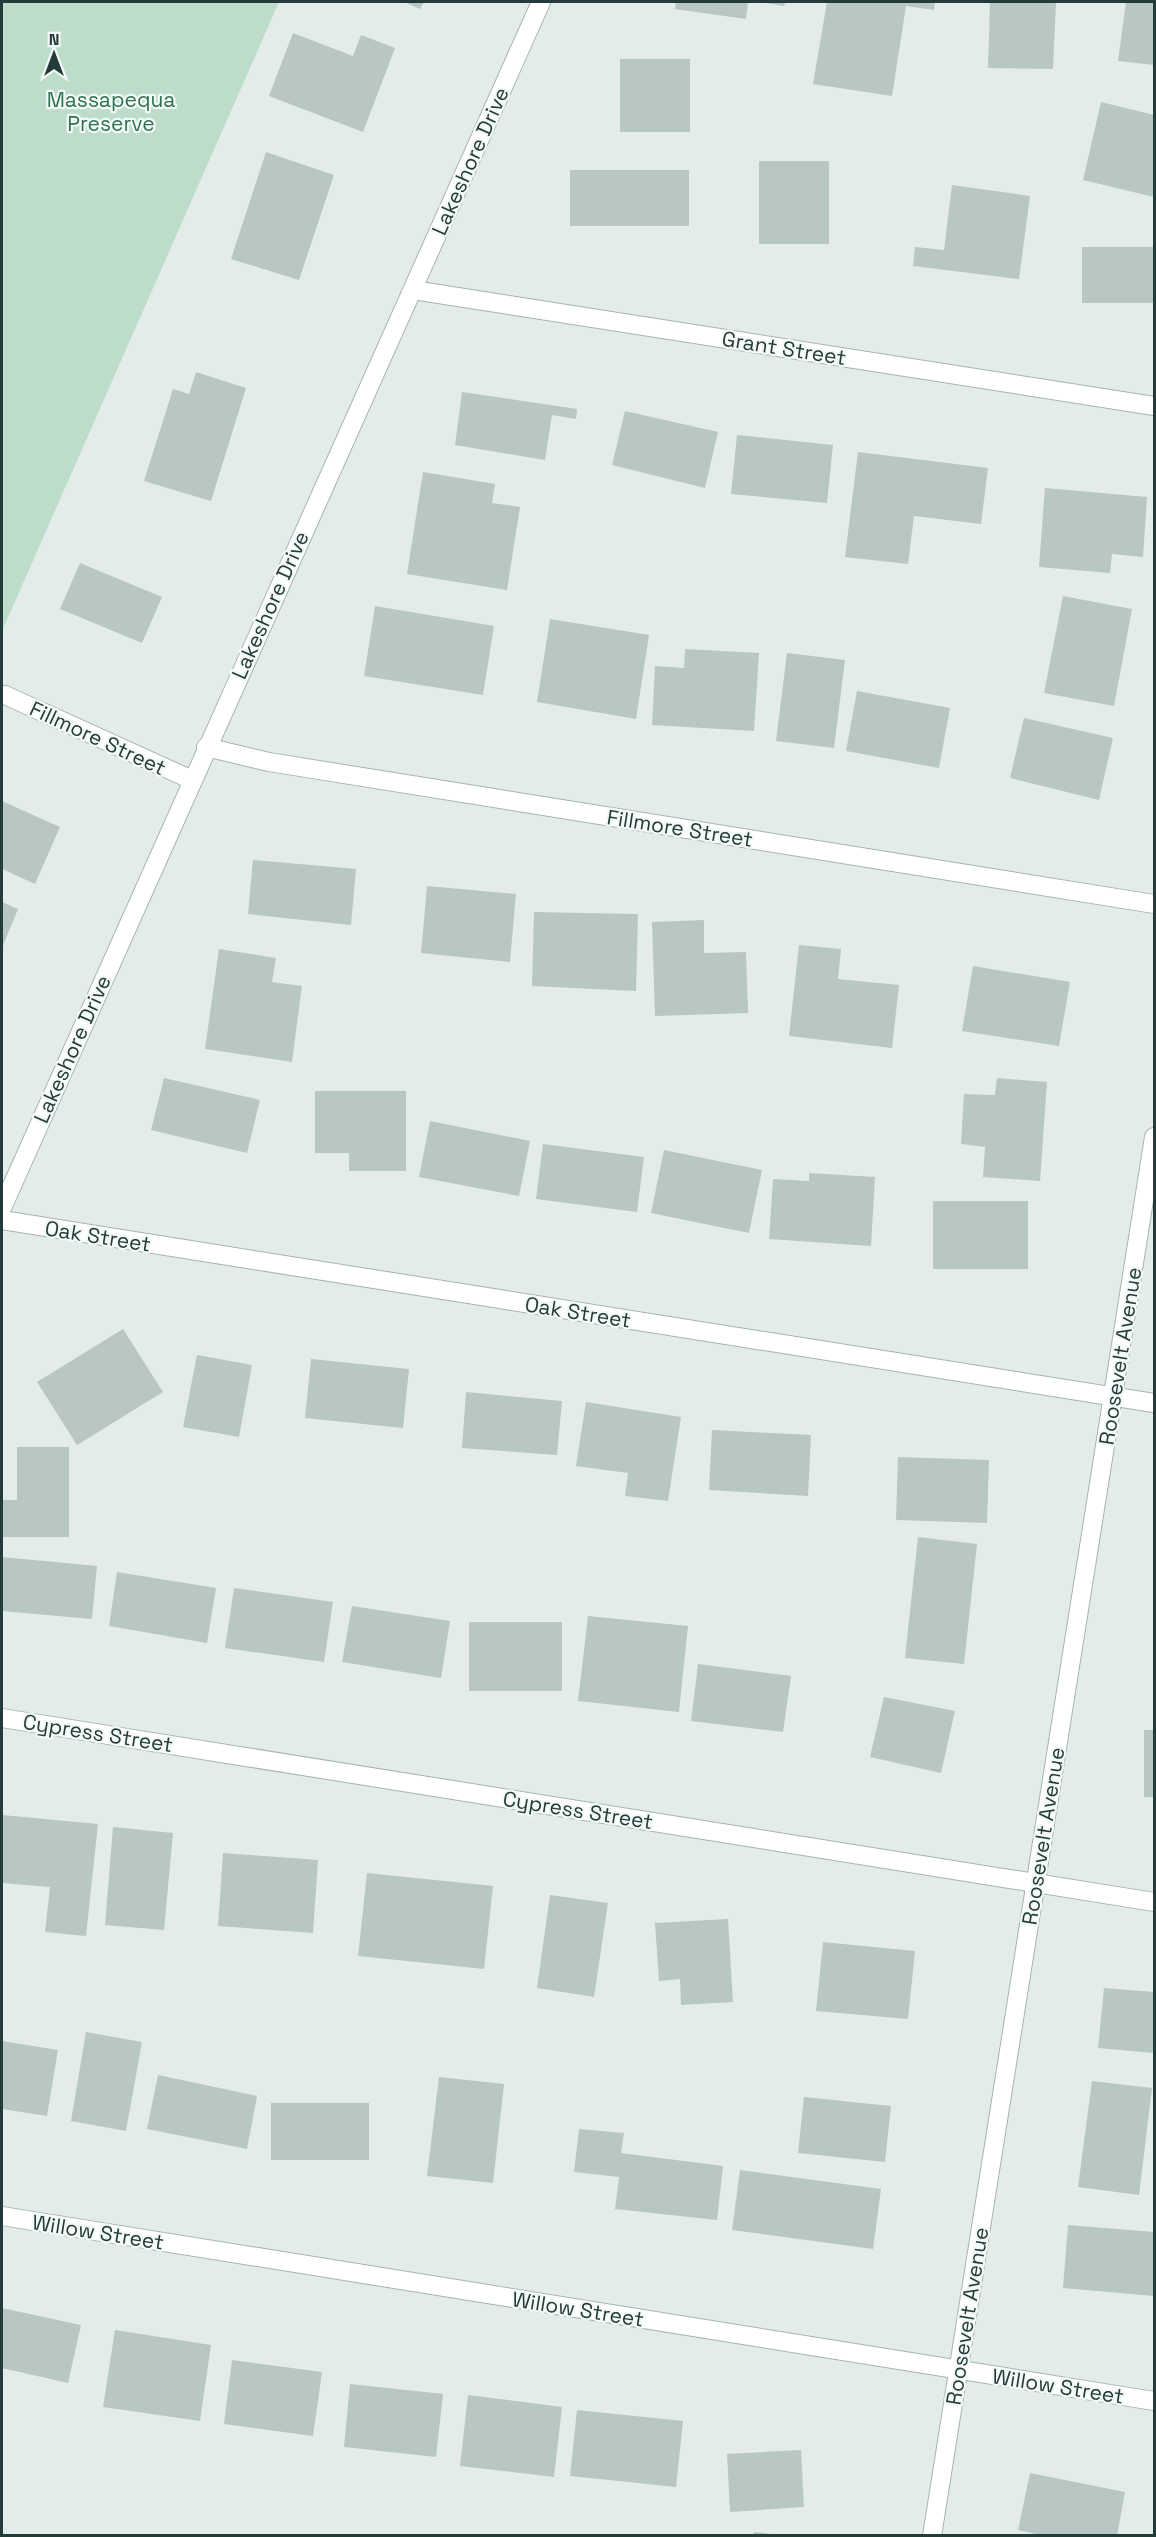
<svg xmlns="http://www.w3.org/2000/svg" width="1156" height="2537" viewBox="0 0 1156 2537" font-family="'Space Grotesk',sans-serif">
<rect width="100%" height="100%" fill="#e3ece9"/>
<path fill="#bddcca" d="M2,2H279L2,631Z"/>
<path fill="#b8c7c3" d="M404,2H424L420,9Z
M676,2H748L746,19L675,9Z
M758,2H785L784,6Z
M827,2H935L934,10L906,6L892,96L813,84Z
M990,2H1056L1053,69L988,68Z
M1126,2H1154V65L1118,61Z
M293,33L353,56L361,35L395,48L363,132L269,96Z
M620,59H690V132H620Z
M1101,102L1154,115V197L1083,180Z
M266,152L334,175L299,280L231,259Z
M759,161H829V244H759Z
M570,170H689V226H570Z
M952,185L1030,196L1019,279L913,266L915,247L944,250Z
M1082,247H1154V303H1082Z
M196,372L246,388L211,501L144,481L173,389L189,394Z
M462,392L577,409L576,419L552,415L545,460L455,445Z
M625,411L718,432L705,488L612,465Z
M737,435L833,445L827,503L731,494Z
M858,452L988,468L981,524L914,516L908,564L845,557Z
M423,472L495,484L492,503L520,507L507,590L407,574Z
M1045,488L1147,497L1143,557L1112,554L1110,573L1039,567Z
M80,563L162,597L142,643L60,609Z
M1063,596L1132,609L1114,706L1044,693Z
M375,606L494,626L483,695L364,676Z
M550,619L649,635L636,719L537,702Z
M685,649L759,653L754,731L652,725L655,666L684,668Z
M787,653L845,660L834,748L776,741Z
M857,691L950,708L939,768L846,751Z
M1024,718L1113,738L1099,800L1010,778Z
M2,801L60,827L35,884L2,869Z
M253,860L356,869L351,925L248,914Z
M427,886L516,894L510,962L421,953Z
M2,902L18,909L2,948Z
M534,912L638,914L636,991L532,986Z
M704,920V953L746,952L748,1013L655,1016L652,922Z
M799,945L841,949L838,979L899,985L892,1048L789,1036Z
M219,949L276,958L272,982L302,986L292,1062L205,1049Z
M973,966L1070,982L1059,1046L962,1031Z
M164,1078L260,1100L247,1153L151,1130Z
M997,1078L1047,1082L1040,1181L983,1177L985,1147L961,1144L964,1094L995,1095Z
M315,1091H406V1171H349V1153H315Z
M430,1121L530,1141L519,1196L419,1177Z
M543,1144L644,1157L637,1212L536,1199Z
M664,1150L762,1170L749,1233L651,1213Z
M809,1173L875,1177L871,1246L769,1239L773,1179L809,1181Z
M933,1201H1028V1269H933Z
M123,1329L163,1392L77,1445L37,1382Z
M197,1355L252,1365L239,1437L183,1427Z
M311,1359L409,1369L403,1428L305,1418Z
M466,1392L562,1401L557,1455L462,1448Z
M586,1402L681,1417L668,1501L625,1496L628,1473L576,1466Z
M712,1430L811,1435L808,1496L709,1490Z
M17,1447H69V1537H2V1500H17Z
M898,1457L989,1460L987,1523L896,1520Z
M918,1537L977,1544L964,1664L905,1658Z
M2,1557L97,1566L92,1619L2,1611Z
M117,1572L216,1588L207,1643L109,1626Z
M234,1588L333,1602L324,1662L225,1648Z
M352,1606L450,1621L441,1678L342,1662Z
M588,1616L688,1626L679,1712L578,1701Z
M469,1622H562V1691H469Z
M698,1664L791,1676L783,1732L691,1721Z
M884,1697L955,1711L941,1773L870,1757Z
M1144,1730H1154V1797H1144Z
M2,1815L98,1824L86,1936L45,1932L50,1887L2,1883Z
M113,1827L173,1833L164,1930L105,1925Z
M223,1853L318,1860L313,1933L218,1926Z
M367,1873L493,1886L484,1969L358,1956Z
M550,1895L608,1903L594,1997L537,1988Z
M728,1919L733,2002L681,2005L680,1979L659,1981L655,1923Z
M823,1942L915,1951L908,2019L816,2011Z
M1104,1988L1154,1992V2053L1098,2048Z
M86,2032L142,2042L126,2131L71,2121Z
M2,2041L58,2050L47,2116L2,2109Z
M158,2075L257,2096L247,2149L147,2129Z
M439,2077L504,2084L493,2183L427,2176Z
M1092,2081L1152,2088L1139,2195L1078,2187Z
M804,2097L891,2106L885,2162L798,2153Z
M271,2103H369V2160H271Z
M579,2129L624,2133L621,2153L723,2166L717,2220L615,2209L619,2177L574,2172Z
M740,2170L881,2189L873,2249L732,2230Z
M1068,2225L1154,2232V2296L1063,2288Z
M2,2308L81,2325L68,2383L2,2368Z
M115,2330L211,2345L200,2421L103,2407Z
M232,2360L322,2372L313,2436L224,2424Z
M350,2384L443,2394L436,2457L344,2447Z
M468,2395L562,2407L554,2477L460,2466Z
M577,2410L683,2421L676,2487L570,2476Z
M801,2450L804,2507L730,2512L727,2454Z
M1030,2473L1125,2492L1117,2536H1045L1018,2530Z
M754,2532L772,2534V2536H753Z"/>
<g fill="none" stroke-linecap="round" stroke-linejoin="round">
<defs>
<path id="minor" d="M413,290L1154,406
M5,695L192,780
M206,747L269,762L1154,904
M2,1220L1154,1403
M2,1718L1154,1902
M2,2216L1154,2401
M932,2536L1154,1137"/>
<path id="tertiary" d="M2,1208L541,2"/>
</defs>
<use href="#minor" stroke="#a6b4b1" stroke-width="20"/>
<use href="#tertiary" stroke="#a6b4b1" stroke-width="20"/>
<use href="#minor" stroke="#fff" stroke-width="18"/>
<use href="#tertiary" stroke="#fff" stroke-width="18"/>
</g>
<g text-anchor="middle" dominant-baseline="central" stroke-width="4.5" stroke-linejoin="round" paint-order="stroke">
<g font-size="21" fill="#307153" stroke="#f3f9f7">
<text x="111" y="99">Massapequa<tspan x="111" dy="24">Preserve</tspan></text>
</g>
<g font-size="21" fill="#243c39" stroke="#f3f9f7">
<text transform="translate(470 161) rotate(-66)">Lakeshore Drive</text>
<text transform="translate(784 348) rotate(9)">Grant Street</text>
<text transform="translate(270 605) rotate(-66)">Lakeshore Drive</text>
<text transform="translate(98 738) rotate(25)">Fillmore Street</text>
<text transform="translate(680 828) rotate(9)">Fillmore Street</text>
<text transform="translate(72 1049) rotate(-66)">Lakeshore Drive</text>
<text transform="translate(98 1236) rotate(9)">Oak Street</text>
<text transform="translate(578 1312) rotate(9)">Oak Street</text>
<text transform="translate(1120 1356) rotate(-81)">Roosevelt Avenue</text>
<text transform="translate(98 1733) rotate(9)">Cypress Street</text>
<text transform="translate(578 1810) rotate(9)">Cypress Street</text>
<text transform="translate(1043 1836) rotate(-81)">Roosevelt Avenue</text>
<text transform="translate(98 2232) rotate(9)">Willow Street</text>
<text transform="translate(578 2309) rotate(9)">Willow Street</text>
<text transform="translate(967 2316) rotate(-81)">Roosevelt Avenue</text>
<text transform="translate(1058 2386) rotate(9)">Willow Street</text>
</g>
</g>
<rect width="1156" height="2537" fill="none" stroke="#243c39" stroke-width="6"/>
<g transform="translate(54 54)" stroke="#f3f9f7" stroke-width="4.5" paint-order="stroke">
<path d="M0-4.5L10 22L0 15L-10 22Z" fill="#243c39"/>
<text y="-9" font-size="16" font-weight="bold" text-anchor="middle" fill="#243c39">N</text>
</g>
</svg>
